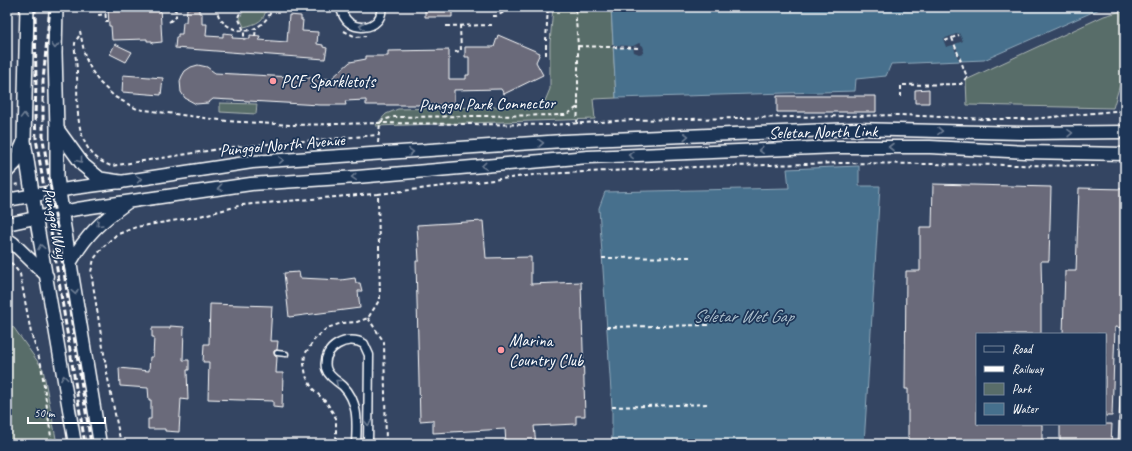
<svg xmlns="http://www.w3.org/2000/svg" width="1132" height="451" viewBox="0 0 1132 451" font-family="Caveat,sans-serif">
<rect width="100%" height="100%" fill="#344562"/>
<filter id="ink" filterUnits="userSpaceOnUse"><feTurbulence type="fractalNoise" baseFrequency=".025" numOctaves="2"/><feDisplacementMap in="SourceGraphic" scale="8" xChannelSelector="R" yChannelSelector="G"/><feConvolveMatrix kernelMatrix="1 2 1 2 8 2 1 2 1" color-interpolation-filters="sRGB"/></filter>
<g filter="url(#ink)">
<path fill="#596d69" stroke="#acb6b4" d="M245,7H266C266,21 256,24 244,27L240,18Z
M553,7H611L616,98L593,99L595,119L375,126L386,114L398,109L532,106L545,101L550,89V43Z
M1125,10V68L1113,108L967,105L966,80L1104,16Z
M220,103L257,104L256,114L220,112Z
M7,324L14,328L43,369L57,444H7Z"/>
<path fill="#46708d" stroke="#90a9bb" d="M611,7H1104L984,60L891,64L886,76L856,79L855,91L616,98Z
M859,166V186H880L864,444H612V407L599,208L605,192L789,188L787,169Z"/>
<path fill="#344562" d="M959,33L963,41L955,44L962,63H960L953,45L946,47L943,39Z
M639,43L643,46L644,49L643,53L639,54L634,52L633,48L611,47V45L633,46Z"/>
<path fill="#6a6a7a" stroke="#fff" d="M108,7H160L162,42L152,43V41H147V39L112,40L111,26H109Z
M425,7H452V17H425Z
M187,8L199,9V13H202V24H207L206,36L223,37V33L233,34L232,38L250,39V35L260,36L259,40L287,42L289,15L301,16V20H303L302,31L318,32L317,44L323,45V47L327,48L325,59L175,48L176,37H178V34H182L183,22H186Z
M498,35L540,53L536,62L543,75L504,94L501,89L454,90V105H366V100L345,101L346,105H320L213,99L208,103L196,104L185,98L181,92L180,81L182,76L185,71L191,67L198,65L207,67L215,73L331,79L350,62L366,59V56H388V51L449,50V79H466V75H469V57H465V47H494Z
M115,44L132,52L126,62L110,54Z
M123,75L163,78L161,95L122,92Z
M929,89V103H915V90Z
M777,96H876V112H777Z
M933,184L1051,187L1049,261H1041L1042,304H1041V334H977V424H1042V444H908V389H905L906,271H920V227H932Z
M1079,188L1125,189V328L1115,327L1112,416H1105V334H1063L1065,271H1076Z
M483,221L486,258L531,257V284L581,282L585,416H576V424L534,426L536,444H506L505,429L433,433V420L420,421L416,261H419L417,225Z
M299,272L300,278L341,280L355,278L356,283H360L362,291H358L360,308L289,317L284,273Z
M210,304L272,306L270,341H278L277,350L274,351V353L275,356L277,357L276,373H283L282,408L273,407V401L208,399L209,362H203L204,344H209Z
M170,326L184,327L183,360H189V370H187L188,400L181,399L179,432L165,431V429H148V419H151V400H149L148,388L120,386L119,368L149,371L150,357H153L154,337H152V328H170Z
M1060,424H1112L1111,444H1060Z"/>
<g fill="none" stroke-linecap="round" stroke-linejoin="round">
<defs>
<path id="lane" d="M277,353L286,354
M1121,444L1125,349"/>
<path id="street" d="M341,7C345,37 385,30 381,7
M356,444C357,423 359,402 343,386C337,381 328,376 326,368C322,347 348,334 364,344L369,355L368,444"/>
<path id="secondary" d="M7,200L74,188L120,182L252,162L563,141L854,129L1026,133L1125,132
M62,212L100,444
M36,218L75,444
M7,224L77,209L251,184L357,177L588,157L839,147H930L1026,152L1125,154
M7,239L13,243L47,276
M70,263C87,234 100,222 128,202"/>
<path id="primary" d="M27,7L24,141L36,218
M56,7L55,53L57,129V177L62,212
M57,129L83,165L100,179L120,182
M7,171L15,163L24,142"/>
</defs>
<use href="#lane" stroke="#fff" stroke-width="7"/>
<use href="#street" stroke="#fff" stroke-width="11"/>
<use href="#secondary" stroke="#fff" stroke-width="15"/>
<use href="#primary" stroke="#fff" stroke-width="16"/>
<path stroke="#fff" stroke-width="2" stroke-dasharray="4 3" stroke-linecap="butt" d="M99,7V15L106,14
M105,7L106,21H108
M215,7C217,11 218,15 220,19C238,39 264,32 273,7
M243,7L238,17L244,31V40
M493,16H496L515,7
M169,22L176,17V11L172,7
M446,26L493,25
M80,31L85,57L92,71L99,82L115,97L137,109L227,121L290,125L380,123L550,125L632,120L901,115L985,119H1032L1125,110
M344,31L356,37L366,36
M79,36C78,38 75,41 75,44C74,51 77,63 77,72C78,106 72,152 111,166L232,147L378,135
M255,36L256,28
M7,37L9,7
M945,41L959,35
M578,46L639,48
M455,52L461,51L460,26
M546,55V40L548,7
M901,97V85L961,84L967,77L952,38
M577,124L578,107
M378,143L380,123L383,120L394,117L566,115L578,107V46L575,7
M9,182L12,185L20,184
M378,194L542,174L695,167L842,163L1098,166
M7,257L20,274L31,333L41,364L52,444
M602,258L693,257
M368,318L384,342L386,444
M606,327L709,325
M612,407L709,404
M121,444L108,379L91,272L94,259L103,247L116,235L136,227L196,217L242,205L358,195L378,194L380,299L368,318L357,322L342,323L327,328L314,340L305,354L304,364L306,376L312,388L327,403L336,418V444"/>
<use href="#lane" stroke="#1d3557" stroke-width="4"/>
<use href="#street" stroke="#1d3557" stroke-width="8"/>
<use href="#secondary" stroke="#1d3557" stroke-width="12"/>
<use href="#primary" stroke="#1d3557" stroke-width="13"/>
<path stroke="#fff" stroke-width="3" stroke-dasharray="6 3" stroke-linecap="butt" d="M35,7L36,82L35,117L36,138L85,444
M50,7L43,81V139L91,444"/>
</g>
<defs><path id="oneway-chevron" d="M-2-3.5L2.5 0L-2 3.5" fill="none" stroke-width="1.6" stroke-linecap="round" stroke-linejoin="round"/></defs>
<g stroke="#6c7c92">
<use href="#oneway-chevron" transform="translate(362 26) rotate(179)"/>
<use href="#oneway-chevron" transform="translate(55 46) rotate(92)"/>
<use href="#oneway-chevron" transform="translate(24 116) rotate(-89)"/>
<use href="#oneway-chevron" transform="translate(940 131) rotate(2)"/>
<use href="#oneway-chevron" transform="translate(1070 133) rotate(-1)"/>
<use href="#oneway-chevron" transform="translate(686 136) rotate(-3)"/>
<use href="#oneway-chevron" transform="translate(541 143) rotate(-4)"/>
<use href="#oneway-chevron" transform="translate(891 147) rotate(-180)"/>
<use href="#oneway-chevron" transform="translate(761 150) rotate(178)"/>
<use href="#oneway-chevron" transform="translate(411 152) rotate(-4)"/>
<use href="#oneway-chevron" transform="translate(631 155) rotate(178)"/>
<use href="#oneway-chevron" transform="translate(80 160) rotate(52)"/>
<use href="#oneway-chevron" transform="translate(281 160) rotate(-3)"/>
<use href="#oneway-chevron" transform="translate(484 166) rotate(175)"/>
<use href="#oneway-chevron" transform="translate(354 177) rotate(176)"/>
<use href="#oneway-chevron" transform="translate(139 179) rotate(-9)"/>
<use href="#oneway-chevron" transform="translate(220 188) rotate(172)"/>
<use href="#oneway-chevron" transform="translate(99 224) rotate(135)"/>
<use href="#oneway-chevron" transform="translate(41 247) rotate(-101)"/>
<use href="#oneway-chevron" transform="translate(75 292) rotate(80)"/>
<use href="#oneway-chevron" transform="translate(64 378) rotate(-99)"/>
<use href="#oneway-chevron" transform="translate(338 382) rotate(-141)"/>
<use href="#oneway-chevron" transform="translate(368 423) rotate(90)"/>
</g>
</g>
<g fill="#ff9aa2" stroke="#1d3557" stroke-width="1.5">
<circle cx="273" cy="81" r="4"/>
<circle cx="501" cy="350" r="4"/>
</g>
<g text-anchor="middle" dominant-baseline="central" stroke-width="3.5" stroke-linejoin="round" paint-order="stroke">
<g font-size="17" fill="#fff" stroke="#1d3557" text-anchor="start">
<text x="281" y="81">PCF Sparkletots</text>
<text x="509" y="340">Marina<tspan x="509" dy="20">Country Club</tspan></text>
</g>
<g font-size="17" fill="#fff" stroke="#1d3557">
<text transform="translate(487 104) rotate(-1)">Punggol Park Connector</text>
<text transform="translate(823 132) rotate(-1)">Seletar North Link</text>
<text transform="translate(282 145) rotate(-5)">Punggol North Avenue</text>
<text transform="translate(55 223) rotate(79)">Punggol Way</text>
</g>
<g font-size="18" font-style="italic" fill="#acbfcc" stroke="#1d3557">
<text x="743" y="316">Seletar Wet Gap</text>
</g>
</g>
<rect width="1132" height="451" fill="none" stroke="#1d3557" stroke-width="24"/>
<rect x="12" y="12" width="1108" height="427" fill="none" stroke="#fff" stroke-width="1.5" filter="url(#ink)"/>
<rect x="976" y="333" width="130" height="92" fill="#1d3557" stroke="#77869a"/>
<rect x="984" y="346" width="20" height="6" fill="#1d3557" stroke="#77869a"/>
<text x="1012" y="353" font-size="12" fill="#ffffff">Road</text>
<rect x="984" y="366" width="20" height="6" fill="#ffffff" stroke="#77869a"/>
<text x="1012" y="373" font-size="12" fill="#ffffff">Railway</text>
<rect x="984" y="383" width="20" height="12" fill="#596d69" stroke="#77869a"/>
<text x="1012" y="393" font-size="12" fill="#ffffff">Park</text>
<rect x="984" y="403" width="20" height="12" fill="#46708d" stroke="#77869a"/>
<text x="1012" y="413" font-size="12" fill="#ffffff">Water</text>
<path d="M28 417v6h77v-6" fill="none" stroke="#ffffff" stroke-width="2"/>
<text x="34" y="417" font-size="12" fill="#ffffff" stroke="#1d3557" stroke-width="3" paint-order="stroke">50 m</text>
</svg>
